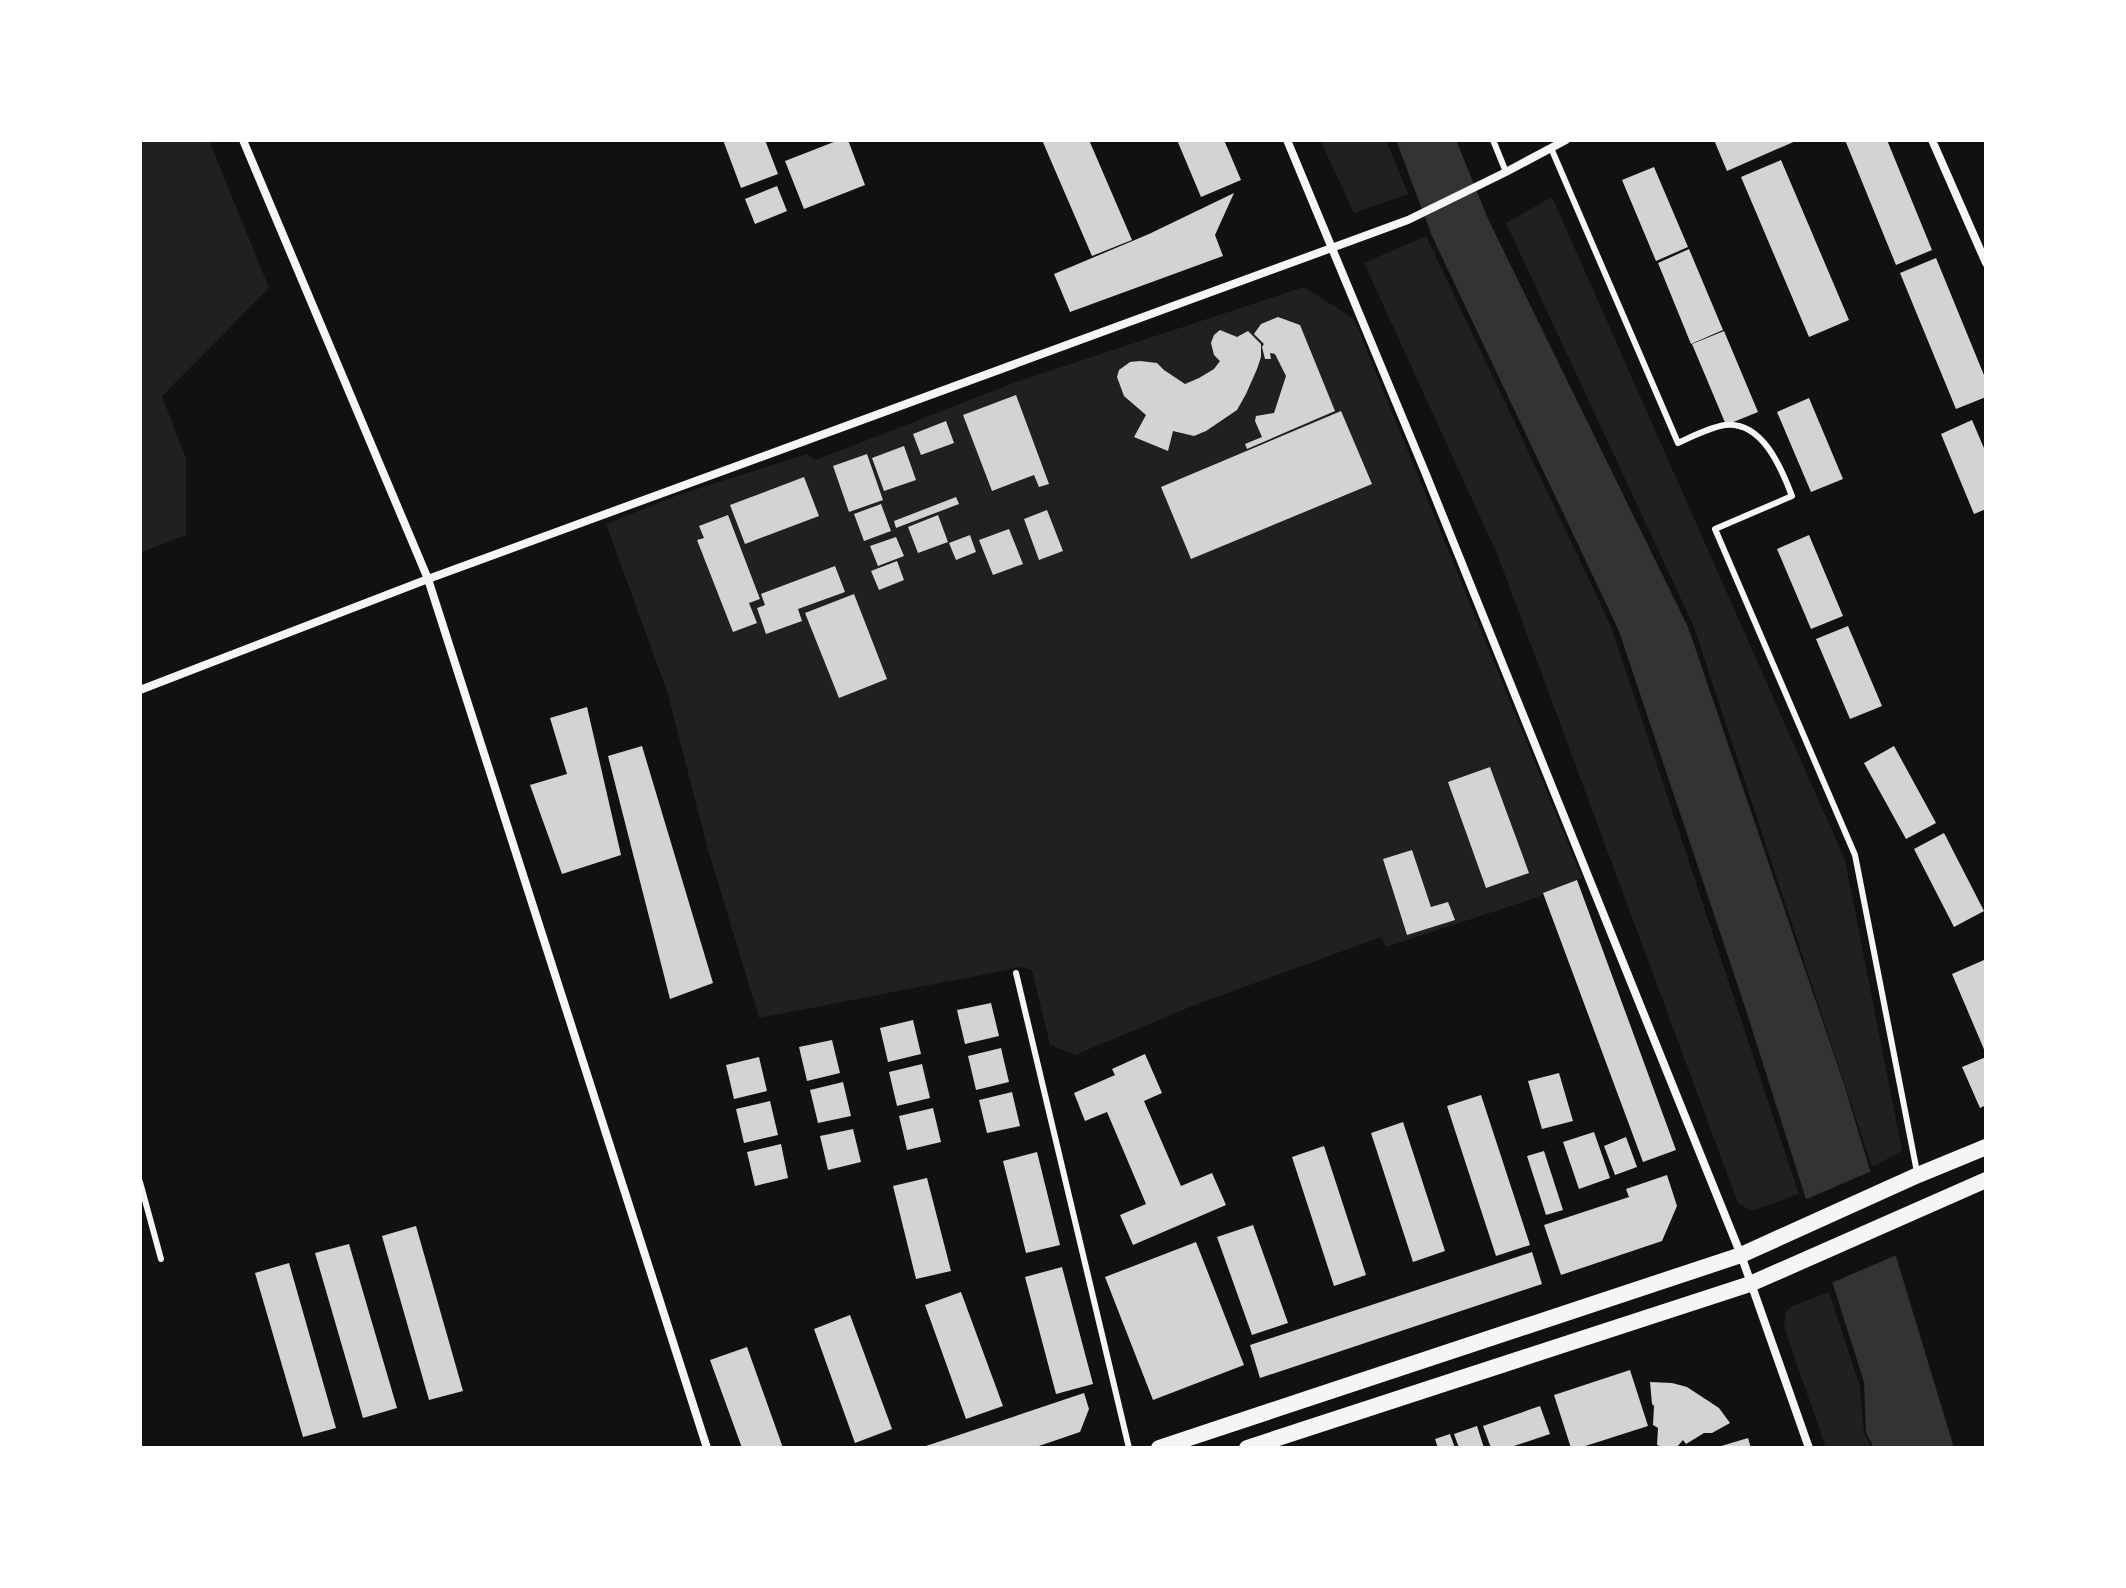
<svg xmlns="http://www.w3.org/2000/svg" width="2126" height="1588" viewBox="0 0 2126 1588" font-family="'Titillium Web',sans-serif">
<rect width="100%" height="100%" fill="#111"/>
<path fill="#202020" d="M140,140H209L269,288L162,396L186,459V535L140,553Z
M1320,140H1386L1408,194L1354,213Z
M1552,197L1845,860L1902,1151L1872,1167L1694,627L1506,223Z
M1426,236L1610,624L1799,1194L1752,1211L1738,1203L1498,556L1364,263Z
M1304,287L1354,319L1582,878L1538,897L1386,947L1381,937L1195,1005L1075,1055L1050,1045L1032,970L1022,967L759,1018L707,846L667,691L606,524L678,495L807,454L816,460L1016,382Z
M1829,1292L1860,1387L1864,1433L1872,1448H1826L1784,1327L1785,1314L1790,1307Z"/>
<path fill="#333" d="M1396,140H1456L1488,219L1688,627L1843,1081L1954,1448H1874L1866,1432L1864,1382L1745,1007L1619,631L1432,236Z"/>
<path fill="#111" d="M1874,1170L1899,1254L1829,1284L1802,1201Z"/>
<path fill="#d3d3d3" d="M723,140H765L778,174L741,188Z
M839,140H848L865,185L804,209L785,161Z
M1042,140H1089L1132,240L1092,256Z
M1177,140H1224L1241,180L1201,197Z
M1714,140H1798L1727,171Z
M1845,140H1887L1932,250L1896,265Z
M1781,160L1849,320L1809,337L1741,177Z
M1654,167L1688,247L1656,261L1622,180Z
M777,186L787,211L755,224L745,199Z
M1234,193L1215,235L1223,256L1070,312L1054,274L1149,234Z
M1689,249L1723,330L1691,344L1658,263Z
M1936,258L1986,380V397L1956,409L1900,273Z
M1278,317L1300,325L1335,411L1247,449L1245,444L1262,437L1255,421L1256,416L1274,413L1286,376L1275,354L1270,353L1271,359H1265L1262,347L1264,344L1254,334L1261,324Z
M1220,330L1237,337L1248,331L1261,344V357L1257,369L1246,394L1237,410L1206,431L1194,436L1173,431L1168,451L1134,437L1146,415L1124,396L1117,377L1119,370L1130,362L1140,361L1157,363L1164,370L1185,384L1199,378L1214,369L1220,361L1214,355L1211,343L1214,335Z
M1724,331L1758,412L1726,425L1692,344Z
M1016,395L1049,484L1039,487L1034,475L992,491L963,415Z
M1809,398L1843,479L1811,492L1777,412Z
M1341,411L1372,484L1191,559L1161,487Z
M1972,420L1986,453V509L1974,514L1941,434Z
M946,421L954,443L921,455L913,434Z
M904,446L916,480L884,491L872,458Z
M867,454L883,500L849,512L833,466Z
M804,477L819,516L745,544L730,505Z
M956,497L959,504L896,528L894,521Z
M881,504L891,531L864,541L854,514Z
M1047,510L1063,551L1039,560L1024,519Z
M728,515L760,599L749,603L757,623L733,632L697,540L704,538L699,526Z
M938,515L948,542L918,553L908,527Z
M1009,529L1023,564L993,575L979,540Z
M970,535L976,552L956,560L949,543Z
M1809,535L1843,616L1811,629L1777,549Z
M896,537L904,556L878,566L870,546Z
M897,561L904,580L879,590L871,571Z
M835,566L845,592L798,609L802,621L766,634L757,608L765,605L761,594Z
M854,594L887,679L839,698L805,613Z
M1848,626L1882,706L1850,719L1816,639Z
M587,707L621,855L562,874L530,785L567,774L550,718Z
M642,746L713,983L670,999L608,756Z
M1894,746L1936,823L1906,839L1864,763Z
M1490,767L1529,873L1486,888L1448,782Z
M1944,833L1984,911L1954,927L1914,849Z
M1412,850L1431,907L1448,902L1455,920L1407,935L1383,859Z
M1577,880L1676,1150L1643,1162L1543,893Z
M1984,960L1986,965V1054L1952,974Z
M991,1003L999,1036L965,1044L957,1010Z
M913,1020L921,1054L888,1062L880,1028Z
M832,1040L840,1073L807,1081L799,1047Z
M1001,1048L1009,1082L976,1090L968,1056Z
M1145,1054L1162,1093L1144,1101L1181,1186L1212,1173L1226,1205L1133,1245L1120,1215L1146,1204L1107,1112L1085,1121L1074,1093L1115,1075L1112,1069Z
M759,1057L767,1091L734,1099L726,1065Z
M1986,1057V1105L1980,1108L1962,1067Z
M922,1064L930,1098L897,1106L889,1072Z
M1559,1073L1573,1121L1542,1129L1528,1081Z
M843,1082L851,1116L818,1123L810,1090Z
M1012,1092L1020,1126L987,1133L979,1100Z
M1481,1095L1530,1245L1496,1256L1447,1106Z
M770,1101L778,1135L744,1143L736,1109Z
M933,1108L941,1142L907,1150L899,1116Z
M1403,1122L1445,1251L1413,1262L1371,1133Z
M853,1129L861,1162L828,1170L820,1136Z
M1594,1132L1610,1178L1579,1189L1563,1142Z
M1626,1137L1637,1167L1615,1175L1604,1146Z
M781,1144L788,1178L755,1186L747,1152Z
M1324,1146L1366,1275L1334,1286L1292,1157Z
M1544,1151L1563,1210L1546,1215L1527,1156Z
M1037,1152L1060,1245L1026,1253L1003,1161Z
M1667,1175L1677,1206L1662,1241L1561,1275L1544,1225L1629,1197L1626,1189Z
M927,1178L951,1271L916,1279L893,1186Z
M1253,1225L1288,1323L1252,1335L1217,1237Z
M416,1226L463,1391L429,1400L382,1236Z
M1196,1242L1244,1365L1153,1400L1105,1277Z
M349,1244L397,1408L363,1418L315,1253Z
M1532,1252L1542,1284L1260,1378L1250,1345Z
M289,1263L336,1428L303,1437L255,1273Z
M1062,1267L1093,1384L1056,1394L1025,1277Z
M961,1292L1003,1406L966,1419L925,1305Z
M850,1315L892,1429L855,1443L814,1329Z
M747,1347L783,1448H742L710,1360Z
M1630,1370L1648,1426L1579,1448H1571L1554,1395Z
M1650,1382L1672,1383L1687,1387L1719,1408L1730,1423L1712,1433H1704L1686,1444L1683,1440L1676,1448H1665L1657,1445L1658,1428L1653,1425L1654,1406L1652,1404Z
M1084,1393L1089,1409L1080,1432L1033,1448H920Z
M1540,1406L1550,1434L1508,1448H1491L1483,1426Z
M1477,1426L1484,1448H1459L1454,1434Z
M1450,1434L1455,1448H1438L1435,1439Z
M1748,1438L1751,1448H1718V1447Z"/>
<g fill="none" stroke-linecap="round" stroke-linejoin="round">
<path stroke="#f5f5f5" stroke-width="6" d="M1493,140L1506,172
M1551,148L1678,443C1693,436 1708,428 1725,425C1762,421 1781,467 1792,496L1715,529L1855,855L1917,1172
M1016,973L1129,1448
M140,1182L161,1259"/>
<path stroke="#f5f5f5" stroke-width="8" d="M243,140L428,579L707,1448
M1287,140L1425,472L1741,1255L1809,1448
M1932,140L1986,263
M140,690L428,579L1408,220L1506,172L1566,140"/>
<path stroke="#f5f5f5" stroke-width="16" d="M1159,1448L1741,1255L1918,1175L1986,1147
M1247,1448L1750,1284L1986,1180"/>
</g>
<rect width="2126" height="1588" fill="none" stroke="#ffffff" stroke-width="284"/>
</svg>
